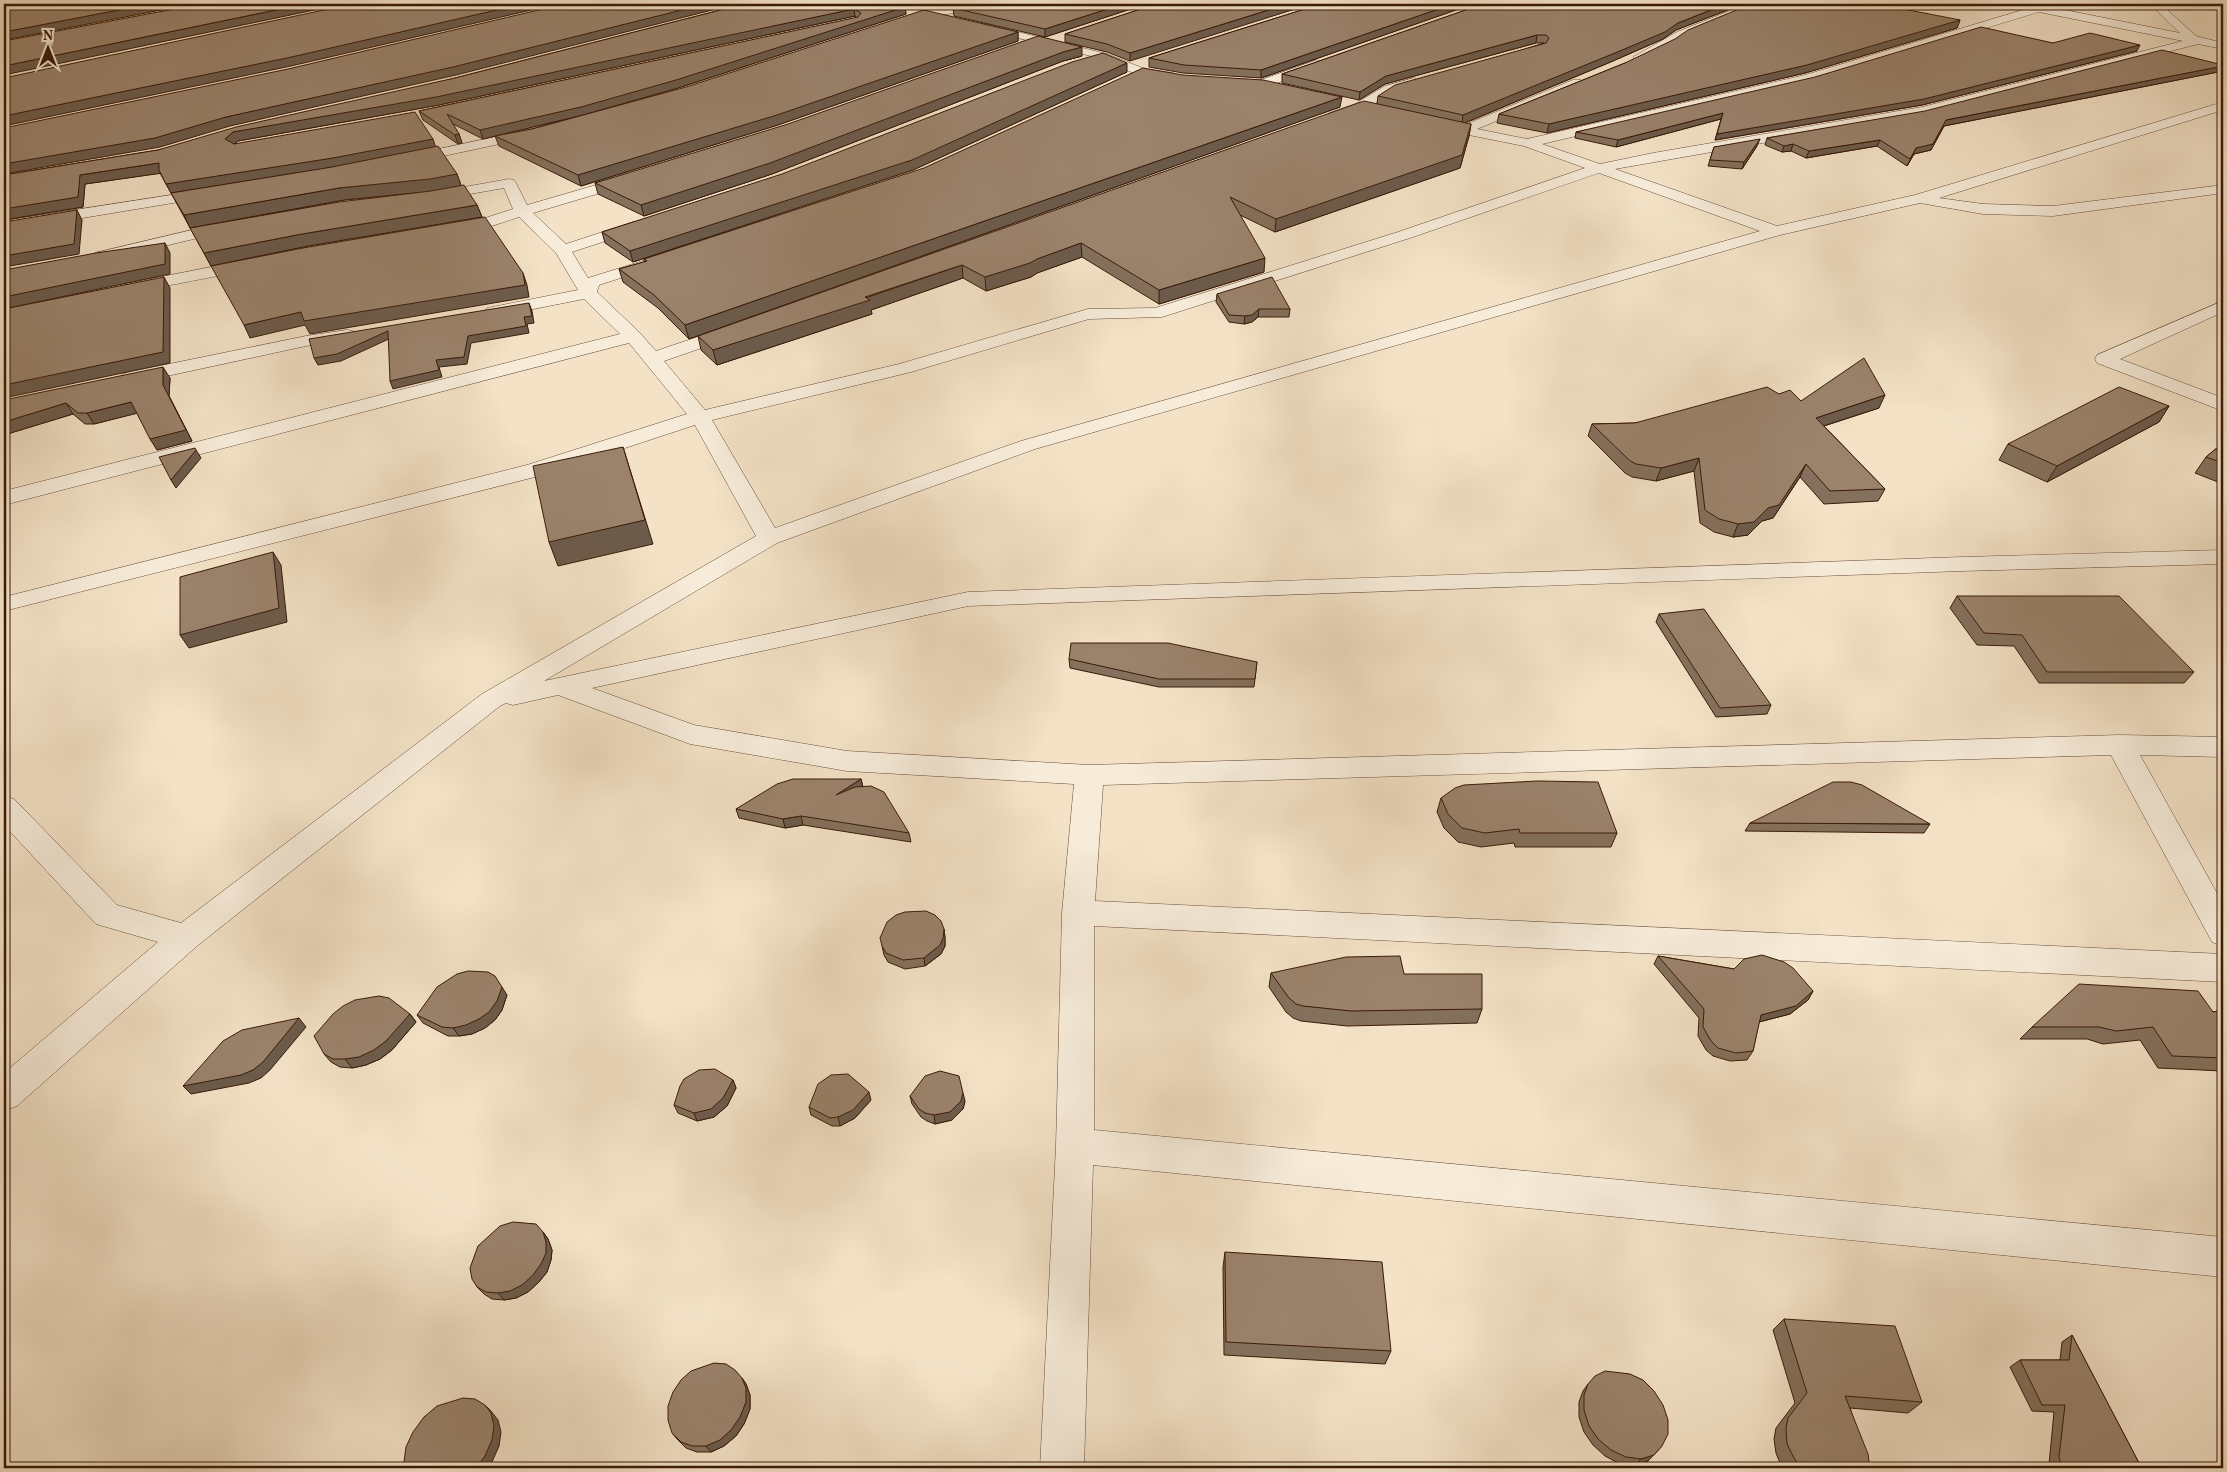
<svg xmlns="http://www.w3.org/2000/svg" width="2227" height="1472" viewBox="0 0 2227 1472" font-family="Vollkorn,serif">
<rect width="100%" height="100%" fill="#f3e2c6"/>
<filter id="stains"><feTurbulence type="fractalNoise" baseFrequency=".004" numOctaves="4"/><feColorMatrix values="0 0 0 0 .2 0 0 0 0 .09 0 0 0 0 .02 0 0 0 .5 -.17"/></filter>
<radialGradient id="worn" r=".72"><stop offset=".6" stop-color="#630" stop-opacity="0"/><stop offset="1" stop-color="#630" stop-opacity=".3"/></radialGradient>
<g fill="none" stroke-linecap="round" stroke-linejoin="round">
<defs>
<path id="minor" d="M970,4H985L964,12L929,16L899,26L894,23L923,11Z
M1747,4H1761C1751,14 1703,28 1687,36C1674,42 1649,63 1635,59L1633,57L1677,32Z
M2018,4L2040,5L2180,33L2150,4H2161L2196,36L2223,43V49L2198,44L1922,115L1615,169L1777,226L1915,195L2223,102V110L1939,198L1983,204L2053,206L2223,185V193L2053,216L1983,214L1920,203L1780,235L1035,449L777,543L544,681L968,592L1962,557L2223,550V564L1962,571L968,606L592,688L694,725L847,751L1089,765L2120,735L2223,737V757L2140,755L2223,904V946L2212,942L2111,755L1103,785L1095,901L2223,954V982L1094,926V1130L2223,1237V1277L1093,1165L1084,1468H1040L1056,1146L1062,913L1074,784L847,771L690,744L558,695L513,705L506,703L500,706L197,946L17,1106L4,1111V1073L158,942L96,924L4,825V796L14,799L117,905L181,923L482,694L756,536L695,425L543,475L4,611V597L527,465L687,414L629,343L4,505V491L620,334L584,299L493,317L487,316L484,312L487,308L578,290L556,253L519,217C500,223 465,237 446,232L444,229L446,226L482,219L513,209L504,188L430,201L425,200L423,197L425,194L509,179L514,180L516,183L527,205L627,176H637L639,179L637,182L533,213L566,244L633,222H645L647,225L645,228L572,252L588,278L649,259H661L663,262L661,265L599,285L597,292L639,332L656,351L727,327L733,326L739,327L742,331L739,335L664,361L705,410L899,364L1088,309L1155,308L1398,232L1585,168L1524,146L1429,127L1427,124L1429,121L1434,120L1462,126L1573,80H1581L1583,83L1581,86L1477,129L1527,139L1805,75L2026,9L2018,7ZM2039,12L2183,41L1922,107L1653,153L1600,164L1542,144L1812,81ZM1599,173L1760,231L1021,441L775,528L712,420L911,372L1089,319L1162,317L1410,238Z
M2207,4H2223V8L2212,7Z
M981,23L1107,54L1145,69L1173,73L1179,77L1173,81L1138,75L1099,58L977,28L976,26Z
M1317,60L1323,64L1321,67L1266,87L1262,88L1256,84L1258,81Z
M1414,78L1420,82L1418,85L1393,92L1365,110L1334,120L1327,116L1329,113L1355,104L1385,86Z
M532,129L537,130L539,133L537,136L406,164L399,160L406,156Z
M210,189L215,190L217,193L215,196L4,231V221Z
M230,221L236,223L238,226L236,229L101,261L95,259L93,256L95,253Z
M252,259L258,260L260,264L258,268L130,293L124,292L121,288L124,284L130,283Z
M2223,301V312L2120,359L2223,398V411L2097,363L2095,359L2097,355Z
M347,330L353,331L356,335L353,339L306,346L130,384L123,382L120,378L123,374L130,372L306,336Z"/>
</defs>
<use href="#minor" stroke="#684c38" stroke-width="1"/>
<use href="#minor" fill="#f7ecda" fill-rule="evenodd"/>
</g>
<path fill="#84705c" stroke="#3a1a08" fill-rule="evenodd" d="M744,4H969L926,8L894,4L905,7L906,14L678,88L617,106L1018,32V41L778,125L581,186L499,146L495,136L532,129L570,118L483,139L453,124L459,134L462,143L458,144L423,120L419,111L857,18L855,16L439,105L238,141L234,144L436,147L457,174L461,185L477,205L482,217L308,246L211,266L160,173L85,184L83,207L4,220V175L158,150L455,78ZM397,195L211,224L344,200Z
M1146,4L1045,37L954,16L953,8Z
M1156,4L1130,61L1107,52L1065,42V34Z
M1321,4H1473L1261,78L1183,73L1149,67V58Z
M1483,4H1743L1676,30L1663,39L1613,61L1465,123L1471,124L1469,136L1460,168L1275,232L1240,215L1264,272L1159,304L1082,257L1037,273L1031,277L986,291L963,278L871,310L872,314L717,365L701,350L698,336L1377,104L1378,96L1544,43H1536L1385,84L1359,100L1282,83V74Z
M1960,20L1957,28L1805,73L1547,133L1497,123L1499,114L1625,63Z
M2053,43L2137,51L1922,105L1715,140L1721,119L1616,147L1575,138L1576,132Z
M1082,56L1063,61L772,174L644,216L598,194L595,183Z
M2223,65V71L1944,126L1931,150L1914,154L1907,166L1877,146L1806,158L1791,151L1782,152L1765,145L1767,138Z
M1127,72L913,170L633,262L605,243L602,232Z
M1340,107L689,339L658,308L623,282L619,269L644,262V259Z
M1757,146L1742,169L1708,166L1714,147Z
M1217,294L1290,309L1289,317H1258L1252,322L1244,324L1229,322L1216,302Z
M170,378L169,396L192,441L157,450L137,413L94,424H85L73,414L4,435V400Z
M1779,394L1801,401L1879,408L1824,426L1885,489L1878,501L1824,504L1800,477L1773,518L1762,521L1748,535L1733,537L1714,532L1700,523L1694,471L1656,481L1632,477L1625,473L1588,436L1592,424L1635,423Z
M2169,406L2159,422L2047,482L1999,460L2008,444Z
M2223,443V484L2195,473L2206,457Z
M1957,596L2194,672L2184,683H2039L2014,646L1977,645L1950,608Z
M1659,614L1771,705L1767,714L1716,717L1656,622Z
M1069,659L1257,662L1254,687H1159L1070,668Z
M861,779L863,787L909,833L911,842L803,825L785,828L739,818L736,809Z
M1441,798L1617,833L1611,847H1515L1514,843L1481,847L1458,842L1444,828L1437,812Z
M1750,823L1930,824L1924,833L1745,831Z
M944,929L945,938V946L941,954L925,966L905,969L888,962L884,955L882,946Z
M1658,956L1734,969L1813,991L1808,1000L1790,1014L1759,1022L1753,1051L1747,1060L1730,1061L1713,1056L1706,1050L1698,1036L1699,1018L1654,964Z
M1271,973L1404,974L1482,1009L1477,1023L1347,1026L1301,1021L1293,1018L1286,1012L1269,987Z
M507,995L502,1010L495,1020L485,1028L472,1034L459,1036H448L423,1023L417,1015Z
M2223,1010V1071L2158,1068L2140,1040L2103,1044L2087,1039H2020L2032,1027L2213,1012Z
M410,1014L416,1022L392,1050L380,1059L366,1065L352,1068L340,1067L331,1062L324,1054Z
M733,1080L736,1088L727,1106L714,1117L697,1121L678,1113L674,1105Z
M910,1096L965,1101L963,1109L952,1120L935,1124L927,1121L921,1117L912,1104Z
M871,1100L855,1118L840,1126H832L811,1115L809,1107Z
M543,1232L548,1239L552,1250L551,1260L547,1272L539,1282L528,1292L516,1298L504,1300L492,1299L484,1294L477,1287Z
M1225,1252L1391,1351L1385,1364L1224,1355L1223,1267Z
M1784,1319L1922,1402L1908,1413L1850,1408L1870,1468H1782L1776,1453L1774,1439L1776,1428L1795,1403L1773,1330Z
M2072,1335L2139,1463L2142,1468H2050L2049,1464L2054,1412L2032,1411L2010,1367L2020,1360H2060L2062,1342Z
M742,1378L746,1384L750,1395V1409L744,1424L736,1436L724,1446L711,1452H697L686,1448L677,1439L672,1433Z
M1588,1384L1648,1461L1635,1465L1620,1464L1605,1456L1593,1445L1584,1432L1579,1417V1402L1583,1391Z"/>
<path fill="#6c5b4b" stroke="#3a1a08" d="M150,4H193L4,40V32Z
M305,4H343L4,75V66Z
M523,4H557L291,66L4,126V116Z
M706,4H736L456,75L230,126L160,147L4,174V164L226,117Z
M926,4H969L926,8Z
M1123,4H1146L1045,37V29Z
M1288,4H1311L1130,61V53Z
M1453,4H1473L1261,78V70Z
M1726,4H1743L1676,30L1663,39L1613,61L1462,124L1463,115L1678,23Z
M905,7L906,14L678,88L583,115L483,139L480,130Z
M854,9L855,16L439,105L238,141L229,148L225,139L233,132Z
M1960,20L1957,28L1805,73L1547,133L1549,124Z
M1018,32V41L778,125L581,186L578,175Z
M1537,35L1536,43L1385,84L1359,100L1360,92L1386,76Z
M2140,45L2137,51L1922,105L1715,140L1717,134Z
M1082,47V56L1063,61L772,174L644,216L641,205L1063,52Z
M1127,63V72L913,170L633,262L630,251Z
M2223,66V71L1944,126L1931,150L1914,154L1907,166L1916,148L1946,120Z
M1342,97L1340,107L689,339L685,325Z
M1723,113L1721,119L1616,147L1618,140Z
M1471,124L1469,136L1460,168L1275,232L1276,219Z
M459,134L462,143L458,144L455,135Z
M433,139L436,148L337,167L171,193L166,184Z
M1760,139L1757,146L1742,169L1744,162Z
M1880,140L1877,146L1806,158L1809,151Z
M1793,144L1791,151L1782,152L1784,146Z
M159,163L163,173L85,184L83,207L4,220V209L80,175Z
M457,174L461,186L435,191L344,200L190,228L184,215L339,188Z
M477,205L482,217L308,246L211,266L204,253L302,234Z
M77,210L82,220L79,254L4,267V256Z
M165,243L170,253V274L4,309V297Z
M1081,243L1082,257L1037,273L1031,277L986,291L985,277Z
M1265,258L1264,272L1159,304V290Z
M962,265L963,278L871,310L872,314L717,365L713,350Z
M523,273L527,285L529,297L310,334L305,325L250,338L244,325L301,312Z
M164,277L170,288V363L4,398V385Z
M529,303L532,311L534,323L527,324L529,333L471,343L467,364L439,367L442,377L393,389L390,381L436,360L468,336L524,317Z
M1259,309L1258,317L1252,322L1244,324L1245,316Z
M388,331L391,338L341,361L318,365L314,358Z
M163,367L170,378L169,396L192,441L157,450L150,439L163,385Z
M1885,395L1879,408L1811,430L1816,418Z
M131,402L138,413L94,424L87,413Z
M66,403L73,414L4,435V422Z
M2169,406L2159,422L2047,482L2057,466Z
M623,447L653,544L558,566L549,542Z
M196,450L201,458L176,488L171,480Z
M1699,458L1694,471L1656,481L1661,468Z
M1806,464L1800,477L1773,518L1762,521L1748,535L1733,537L1738,524Z
M273,552L281,565L287,622L189,648L180,635Z
M861,779L863,788L836,795Z
M801,816L803,825L785,828L783,819Z
M944,929L945,938V946L941,954L925,966L924,958Z
M502,987L507,995L502,1010L495,1020L485,1028L472,1034L459,1036L453,1028Z
M1813,991L1808,1000L1790,1014L1755,1023L1761,1015Z
M410,1014L416,1022L392,1050L380,1059L366,1065L352,1068L345,1059Z
M299,1018L306,1027L270,1070L261,1078L249,1083L191,1094L183,1086Z
M733,1080L736,1088L727,1106L714,1117L697,1121L694,1113Z
M869,1092L871,1100L855,1118L840,1126L838,1117Z
M963,1093L965,1101L963,1109L952,1120L935,1124L934,1115Z
M543,1232L548,1239L552,1250L551,1260L547,1272L539,1282L528,1292L516,1298L504,1300L498,1293Z
M742,1378L746,1384L750,1395V1409L744,1424L736,1436L724,1446L711,1452L706,1446Z
M485,1405L491,1411L498,1420L501,1432L499,1446L492,1462L487,1468H476Z
M1662,1446L1648,1461L1635,1465L1641,1459Z"/>
<path fill="#9a826b" stroke="#3a1a08" d="M4,4H150L4,32Z
M201,4H305L4,66V41Z
M352,4H523L287,58L4,116V78Z
M564,4H706L453,67L226,117L155,138L4,164V128L288,69Z
M744,4H893L905,7L676,80L581,107L480,130L447,114L459,134L455,135L419,111L858,17L861,13L854,9L436,97L233,132L225,139L234,144L415,112L433,139L333,158L166,184L159,170V163L80,175L78,197L4,209V175L158,150L236,127L455,78Z
M971,4H1123L1045,29L953,8Z
M1156,4H1288L1130,53L1107,44L1065,34Z
M1321,4H1453L1261,70L1184,65L1149,58Z
M1483,4H1726L1678,23L1665,32L1615,53L1463,115L1378,96L1395,85L1546,43L1549,38L1546,35H1537L1386,76L1360,92L1282,74Z
M1751,4H1878L1960,20L1807,65L1549,124L1499,114L1625,63L1675,39L1688,30Z
M924,10L1018,32L777,115L578,175L495,136L532,129L686,87Z
M1981,27L2053,43L2090,33L2140,45L1924,99L1717,134L1723,113L1618,140L1576,132L1815,77Z
M1038,36L1082,47L1063,52L770,163L641,205L595,183L788,124Z
M2162,50L2223,65V66L1946,120L1933,144L1916,148L1910,159L1880,140L1809,151L1793,144L1784,146L1767,138L1925,111Z
M1103,53L1127,63L912,160L630,251L602,232L782,174L1072,62Z
M1143,68L1183,75L1263,80L1342,97L685,325L654,295L619,269L647,261L644,259L924,168Z
M1364,101L1471,124L1462,155L1276,219L1230,197L1265,258L1159,290L1081,243L1037,259L1030,263L985,277L962,265L865,297L870,300L713,350L698,336Z
M1760,139L1744,162L1710,160L1714,147Z
M438,146L457,174L430,179L339,188L184,215L171,193L332,167Z
M464,185L477,205L302,234L204,253L190,228L339,202L431,191Z
M77,210L74,244L4,256V222Z
M485,217L523,273L525,285L304,321L301,312L244,325L211,266L303,248Z
M165,243V264L4,297V270L96,253Z
M164,277L163,352L4,385V309Z
M1272,277L1290,309H1259L1252,315L1245,316L1229,315L1217,294Z
M529,303L532,316L524,317L526,326L468,336L464,357L436,360L439,370L390,381L388,331L337,354L314,358L309,339Z
M1864,358L1885,395L1816,418L1885,489L1830,491L1806,464L1779,505L1768,508L1754,522L1738,524L1719,519L1705,510L1699,458L1661,468L1636,464L1629,460L1592,424L1635,423L1767,387L1779,394L1790,390L1801,401Z
M163,367V385L186,430L150,439L131,402L87,413H78L66,403L4,422V400Z
M2119,387L2169,406L2057,466L2008,444Z
M2223,443V463L2206,457Z
M623,447L645,520L549,542L533,466Z
M195,448L196,450L171,480L159,457Z
M273,552L279,608L180,635V577Z
M1957,596H2119L2194,672H2047L2022,635L1984,633Z
M1704,609L1771,705L1720,708L1659,614Z
M1071,643H1168L1257,662L1255,679H1159L1069,659Z
M793,779H861L836,795L855,787L871,786L884,792L909,833L801,816L783,819L736,809L777,784Z
M1537,781L1598,782L1617,833H1520L1519,829L1485,833L1462,828L1448,814L1441,798L1455,788L1464,785Z
M1833,782H1851L1862,785L1930,824L1750,823Z
M926,911L935,915L941,921L944,929L943,938L940,945L924,958L903,960L886,953L882,946L880,938L887,922L896,915L905,912Z
M1762,955L1784,962L1793,968L1813,991L1796,1006L1761,1015L1753,1051L1736,1053L1718,1048L1711,1041L1703,1027L1704,1009L1658,956L1734,969L1744,959Z
M1400,956L1404,974H1482V1009L1351,1011L1303,1006L1296,1004L1289,998L1271,973L1346,957Z
M468,971L488,972L495,976L502,987L497,1001L489,1012L479,1019L466,1025L453,1028L442,1027L417,1015L437,987L457,974Z
M2079,984L2198,991L2213,1012L2223,1010V1058L2172,1056L2153,1027L2116,1031L2099,1027H2032Z
M379,996L389,998L410,1014L386,1041L374,1050L359,1057L345,1059H333L324,1054L314,1036L333,1014L343,1006L355,1000Z
M299,1018L263,1062L253,1070L241,1075L183,1086L223,1041L242,1030Z
M715,1069L733,1080L723,1098L711,1109L694,1113L674,1105L680,1086L684,1079L699,1070Z
M940,1071L959,1076L963,1093L961,1101L950,1112L934,1115L925,1113L919,1109L910,1096L925,1076Z
M848,1074L869,1092L853,1110L838,1117L830,1118L809,1107L818,1084L831,1075Z
M513,1222L536,1224L543,1232L546,1242V1253L541,1264L533,1275L522,1285L510,1291L498,1293L486,1292L477,1287L472,1279L470,1268L478,1246L500,1226Z
M1225,1252L1382,1262L1391,1351L1226,1342Z
M1784,1319L1895,1326L1922,1402L1845,1396L1868,1454L1870,1468H1801L1794,1458L1787,1444L1786,1429L1788,1418L1807,1393Z
M2072,1335L2139,1463L2142,1468H2062L2059,1457L2065,1405H2042L2020,1360H2069Z
M714,1363L726,1364L735,1370L742,1378L746,1388V1402L740,1417L731,1430L720,1440L706,1446H692L681,1442L672,1433L668,1420V1406L673,1392L681,1380L691,1371Z
M1605,1371L1630,1374L1643,1380L1654,1391L1663,1405L1668,1420V1434L1662,1446L1654,1455L1641,1459L1626,1457L1611,1450L1598,1439L1589,1426L1584,1410V1395L1588,1384L1595,1376Z
M463,1398L475,1399L485,1405L491,1413L494,1426L492,1440L485,1456L476,1468H406L404,1462L406,1447L413,1432L424,1417L437,1406Z"/>
<rect width="2227" height="1472" fill="none" stroke="#f3e2c6" stroke-width="20"/>
<rect x="5" y="5" width="2217" height="1462" fill="none" stroke="#3a1a08" stroke-width="2.5"/>
<rect x="10" y="10" width="2207" height="1452" fill="none" stroke="#3a1a08"/>
<g transform="translate(48 48)" stroke="#f7ecda" stroke-width="4" paint-order="stroke">
<path d="M0-4L9 19L0 12L-9 19Z" fill="#3a1a08"/>
<text y="-8" font-size="14" font-weight="bold" text-anchor="middle" fill="#3a1a08">N</text>
</g>
<rect width="100%" height="100%" filter="url(#stains)"/>
<rect width="100%" height="100%" fill="url(#worn)"/>
</svg>
